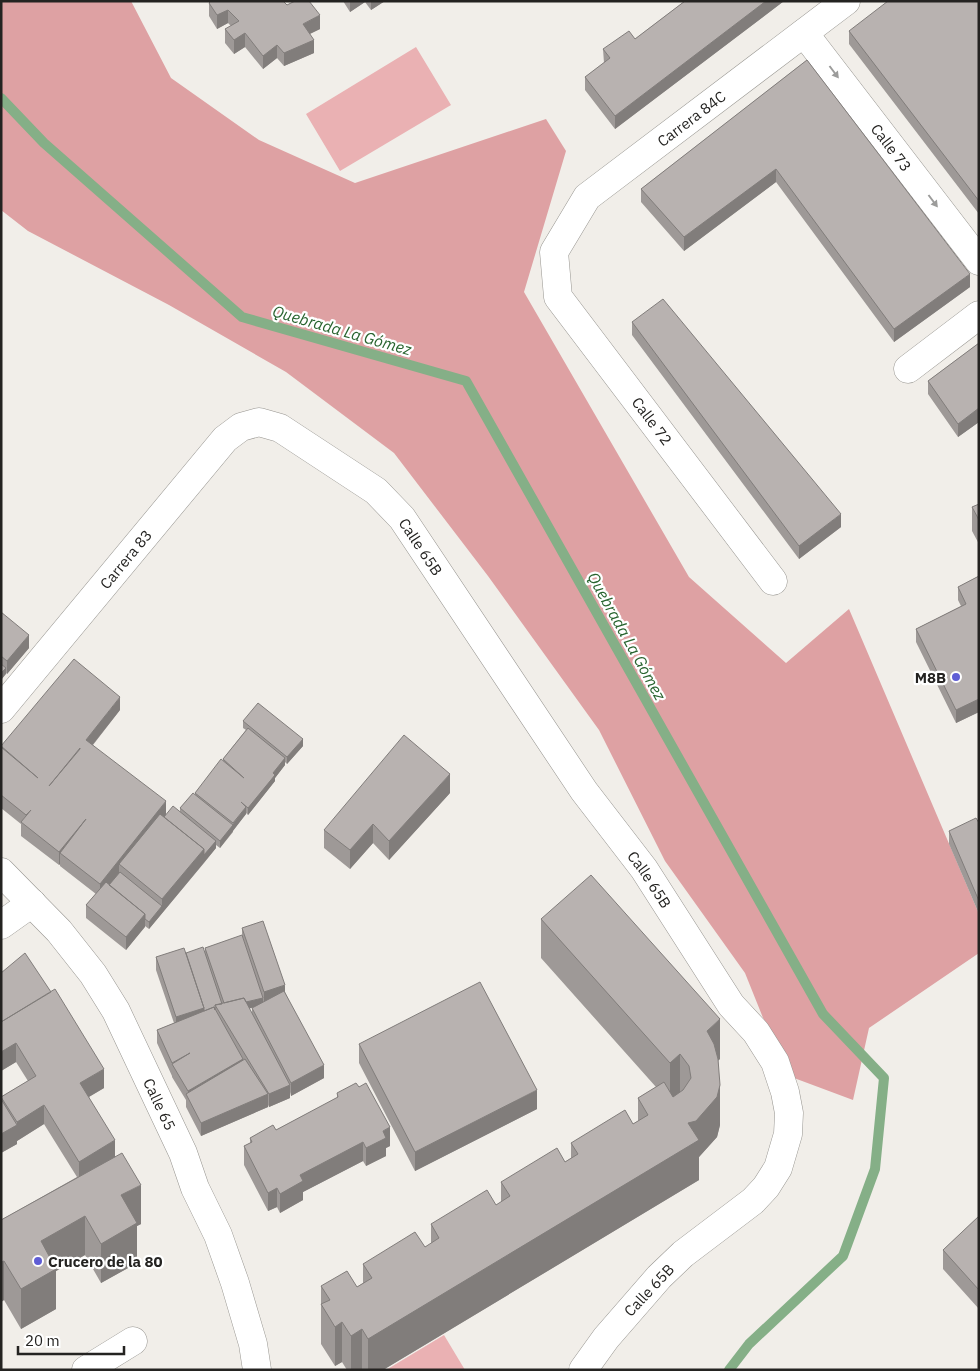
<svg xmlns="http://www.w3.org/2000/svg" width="980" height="1371" viewBox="0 0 980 1371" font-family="'IBM Plex Sans',sans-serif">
<rect width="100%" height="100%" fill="#f1eee9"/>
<path fill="#eab1b3" d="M416,47L451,105L340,171L306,114Z
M444,1335L465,1370H385H386Z"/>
<path fill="#dea1a3" d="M1,1H131L171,78L259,140L355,183L546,119L566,151L524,292L689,577L786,663L849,609L979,914V953L869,1028L853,1100L786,1075L745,973L665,861L599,730L488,576L394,453L286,372L169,305L28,231L1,210Z"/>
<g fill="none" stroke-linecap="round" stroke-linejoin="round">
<path stroke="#85af87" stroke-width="10" d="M1,98L44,143L242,317L466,381L823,1014L884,1078L875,1169L843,1256L749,1344L729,1370"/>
<defs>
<g id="minor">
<path id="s1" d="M804,33L979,261"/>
<path d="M908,369L979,315"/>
<path id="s2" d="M773,581L558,297L554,252L587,197L846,1"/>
<path id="s3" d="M1,709L225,439L241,427L259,422L280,428L376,491L402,518L584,791L644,869L731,1005L756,1032L775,1062L785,1092L789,1113L788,1134L778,1168L766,1187L753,1201L683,1254L659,1277L606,1338L583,1370"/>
<path id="s4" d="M1,872L59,931L93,974L116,1011L183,1153L195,1188L218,1235L235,1283L253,1344L257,1370"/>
<path d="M1,925L32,903"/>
<path d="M86,1370L133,1341"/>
</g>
</defs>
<use href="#minor" stroke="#979590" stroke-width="29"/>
<use href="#minor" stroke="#fff" stroke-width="28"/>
</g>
<path fill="#9e9997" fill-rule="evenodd" d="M343,1H385L371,10L365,2L350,12Z
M685,1H784L615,129L585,90V77L604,63L603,49L635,39Z
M979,1V214L849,44V31Z
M209,3L320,29L310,34L314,53L284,66L277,58L263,69L245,47L234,54L225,43V29L231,26L228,23L217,29L209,16Z
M807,60L970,287L894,342L776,182L684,251L641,202V189Z
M632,322L841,527L799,559L632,335Z
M979,343V422L958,437L928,394V381Z
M979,504V544L972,531V507Z
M979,576V712L956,723L916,642V629L961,606L958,600V587Z
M1,612L29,648L7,674L6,673L1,680Z
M120,710L93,745L166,815L164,817L180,811V808L195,794V793L223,761V759L246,730L243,728V721L303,746L287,764L285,762V765L275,778V781L248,815L246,813V814L233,830V832L220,848L216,845V848L204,863L149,929L145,926L126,950L86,918V905L96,894L60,866V864L59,865L21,836V824L1,808V746Z
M450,793L389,860L373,843L350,869L324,848V830Z
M979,823V914L949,844V831Z
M541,919L720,1059L718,1060L720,1125L717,1137L699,1157V1180L383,1370H363L362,1369L360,1370H347L342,1362L335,1366L321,1344V1286L357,1287L363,1283V1264L425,1247L431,1244V1224L496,1205L501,1202V1182L565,1162L571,1158V1143L633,1124L638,1121V1098L656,1087L541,958Z
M242,928L285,992L324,1078L291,1096L290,1092V1098L269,1107L268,1105V1107L201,1136L186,1107V1100L172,1077V1076L157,1043V1030L174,1023L156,970V957L186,953L205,952V948L242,936ZM254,1007L252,1008V1013L249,1008Z
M1,973L104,1088L89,1097L115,1156L141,1224L137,1226V1263L101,1283L85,1255L56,1271V1309L21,1329L4,1300L1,1302V1220L77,1177L44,1124L17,1141V1144L1,1153V1097L28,1081L16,1062L1,1071Z
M359,1044L537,1109L415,1171L359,1063Z
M337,1093L390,1146L386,1148V1156L366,1166L363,1161L303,1192V1200L280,1213L277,1207L268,1211L244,1165V1146L250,1143V1138L276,1130L337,1098Z
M979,1216V1309L943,1269V1250Z"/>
<path fill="#817d7b" d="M350,1H365V2L350,12Z
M371,1H385L371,10Z
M766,1H784L615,129V116Z
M228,10V23L217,29V15Z
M320,15V29L303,37V24Z
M245,33V47L234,54V40Z
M314,40V53L284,66V53Z
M277,45V58L263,69V56Z
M776,169V182L684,251V237Z
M970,274V287L894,342V329Z
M979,408V422L958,437V424Z
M841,514V527L799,559V546Z
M29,635V648L7,674V661Z
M6,668V674L1,680V673Z
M120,697V710L86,753V740Z
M979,699V712L956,723V710Z
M303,739V746L287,764V757Z
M285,758V765L275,778V781L248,815V808L273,773Z
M450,774V793L389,860V841Z
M166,801V815L124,868L119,864V874L100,898V884Z
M246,807V814L220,848V841Z
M86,819L60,853V864L59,865V852Z
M373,824V843L350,869V850Z
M216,841V848L149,929V922L162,906V899L204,849Z
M145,914V927L126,950V937Z
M285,985V998L264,1005V992Z
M263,998V1005L225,1015V1008Z
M204,1008V1021L176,1030V1017Z
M720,1019V1059L707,1071V1031Z
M16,1043V1062L1,1071V1052Z
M680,1054V1093L670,1103V1063Z
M243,1059V1072L188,1098V1091Z
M324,1065V1078L291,1096V1083Z
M104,1069V1088L80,1102V1083Z
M290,1085V1098L269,1107V1094Z
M720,1085V1125L717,1137L699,1157V1180L383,1370H368V1339Z
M537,1090V1109L415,1171V1152Z
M268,1094V1107L201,1136V1123Z
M44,1105V1124L17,1141V1122Z
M17,1125V1144L1,1153V1134Z
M390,1127V1146L386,1148V1156L366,1166V1148L383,1131Z
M115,1140V1159L79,1180V1162Z
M363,1142V1161L303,1192V1200L280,1213V1194L300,1175Z
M141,1185V1224L137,1226V1263L101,1283V1244L121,1195Z
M277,1188V1207L268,1211V1193Z
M85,1216V1255L56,1271V1309L21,1329V1289L41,1241Z
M4,1261V1300L1,1302V1262Z
M342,1322V1362L335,1366V1327Z
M362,1329V1369L360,1370H351V1336Z"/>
<path fill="#b8b2b0" stroke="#817d7b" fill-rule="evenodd" d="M211,1H283L287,5L295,1H309L320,15L303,24L314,40L284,53L277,45L263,56L245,33L234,40L225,29L239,21L228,10L217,15L209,3Z
M685,1H766L615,116L585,77L610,58L603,49L629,31L635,39Z
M888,1H979V201L849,31Z
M807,60L970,274L894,329L776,169L684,237L641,189Z
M663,299L841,514L799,546L632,322Z
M979,343V408L958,424L928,381Z
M979,504V520L972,507Z
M979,576V699L956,710L916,629L966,604L958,587Z
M1,612L29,635L7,661L1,656Z
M74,659L120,697L86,740L166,801L100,884L60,853L86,819L59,852L21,822L31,810L26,815L1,795V747L38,778L1,746ZM80,748V749L49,786Z
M1,664L6,668L1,673Z
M258,703L303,739L287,757L243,721Z
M248,728L285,758L273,773L275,775L248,808L241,802L246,807L233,823L195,793L221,759L244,778L223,759Z
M404,735L450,774L389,841L373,824L350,850L324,830Z
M193,793L233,825L220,841L180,808Z
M173,806L216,841L204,855V849L164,817Z
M160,814L204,849L162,899L119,864Z
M976,818L979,823V901L949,831Z
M120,872L162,906L149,922L145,919V914L109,885Z
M591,875L720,1019L707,1031L714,1044L718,1059L720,1085L717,1097L696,1121L688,1123L699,1140L368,1339L362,1329L351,1336L342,1322L335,1327L321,1304L330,1300L321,1286L347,1271L357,1287L372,1278L363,1264L415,1232L425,1247L439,1238L431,1224L487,1190L496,1205L510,1196L501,1182L557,1148L565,1162L578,1154L571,1143L625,1110L633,1124L648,1115L638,1098L664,1082L673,1097L683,1090L691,1078L689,1066L680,1054L670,1063L541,919Z
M106,882L145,914L126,937L86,905Z
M263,921L285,985L264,992L242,928Z
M242,935L263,998L246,1002L244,998L224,1003L205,948Z
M203,947L222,1004L215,1005V1010L214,1007L204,1011V1008L186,953Z
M184,948L204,1008L176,1017L156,957Z
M25,953L51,992L1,1022V973Z
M480,982L537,1090L415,1152L359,1044Z
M55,989L104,1069L80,1083L115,1140L79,1162L44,1105L17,1122L1,1097L36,1076L16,1043L1,1052V1022Z
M284,991L324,1065L291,1083L252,1008Z
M244,998L290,1085L269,1094L215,1005Z
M214,1007L243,1059L188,1091L172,1064L190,1053L172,1063L157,1030Z
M245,1059L268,1094L201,1123L186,1094Z
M356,1083L359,1087L366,1083L390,1127L383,1131L386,1138L366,1148L363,1142L300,1175L303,1181L280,1194L277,1188L268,1193L244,1146L252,1142L250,1138L273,1125L276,1130L338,1097L337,1093Z
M1,1099L17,1125L1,1134Z
M122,1153L141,1185L121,1195L137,1223L101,1244L85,1216L41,1241L56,1269L21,1289L4,1261L1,1262V1220Z
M979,1216V1290L943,1250Z"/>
<defs><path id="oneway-solid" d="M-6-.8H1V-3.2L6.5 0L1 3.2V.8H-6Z" transform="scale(1.25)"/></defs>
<g fill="#9c9c9b">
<use href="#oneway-solid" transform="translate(834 72) rotate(53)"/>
<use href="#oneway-solid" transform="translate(933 201) rotate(53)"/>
</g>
<g fill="#5f5dd5" stroke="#fff" stroke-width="2">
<circle cx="956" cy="677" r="5"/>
<circle cx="38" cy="1261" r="5"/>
</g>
<g text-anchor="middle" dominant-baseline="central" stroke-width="4.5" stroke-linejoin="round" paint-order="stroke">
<g font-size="15" fill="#242321" stroke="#fff">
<text stroke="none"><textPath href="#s2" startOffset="596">Carrera 84C</textPath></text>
<text stroke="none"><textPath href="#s1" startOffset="144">Calle 73</textPath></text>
<text transform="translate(652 421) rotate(53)">Calle 72</text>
<text stroke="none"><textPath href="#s3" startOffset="598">Calle 65B</textPath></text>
<text stroke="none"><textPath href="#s3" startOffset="195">Carrera 83</textPath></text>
<text stroke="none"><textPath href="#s3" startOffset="1002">Calle 65B</textPath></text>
<text stroke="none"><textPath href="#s4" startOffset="284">Calle 65</textPath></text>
<text transform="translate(649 1290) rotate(-47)">Calle 65B</text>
</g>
<g font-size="15" font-weight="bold" fill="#242321" stroke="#fff" text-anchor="end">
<text x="946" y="677">M8B</text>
<text x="48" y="1261" text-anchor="start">Crucero de la 80</text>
</g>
<g font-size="16" font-style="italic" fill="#28642f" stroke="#fff">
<text transform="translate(342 330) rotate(16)">Quebrada La Gómez</text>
<text transform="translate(627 636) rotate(61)">Quebrada La Gómez</text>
</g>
</g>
<rect width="980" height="1371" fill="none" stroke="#242321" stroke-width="5"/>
<path d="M18 1346v8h106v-8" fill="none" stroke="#242321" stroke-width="2.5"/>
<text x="25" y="1346" font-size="15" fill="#242321" stroke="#ffffff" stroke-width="4" paint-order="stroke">20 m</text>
</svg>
